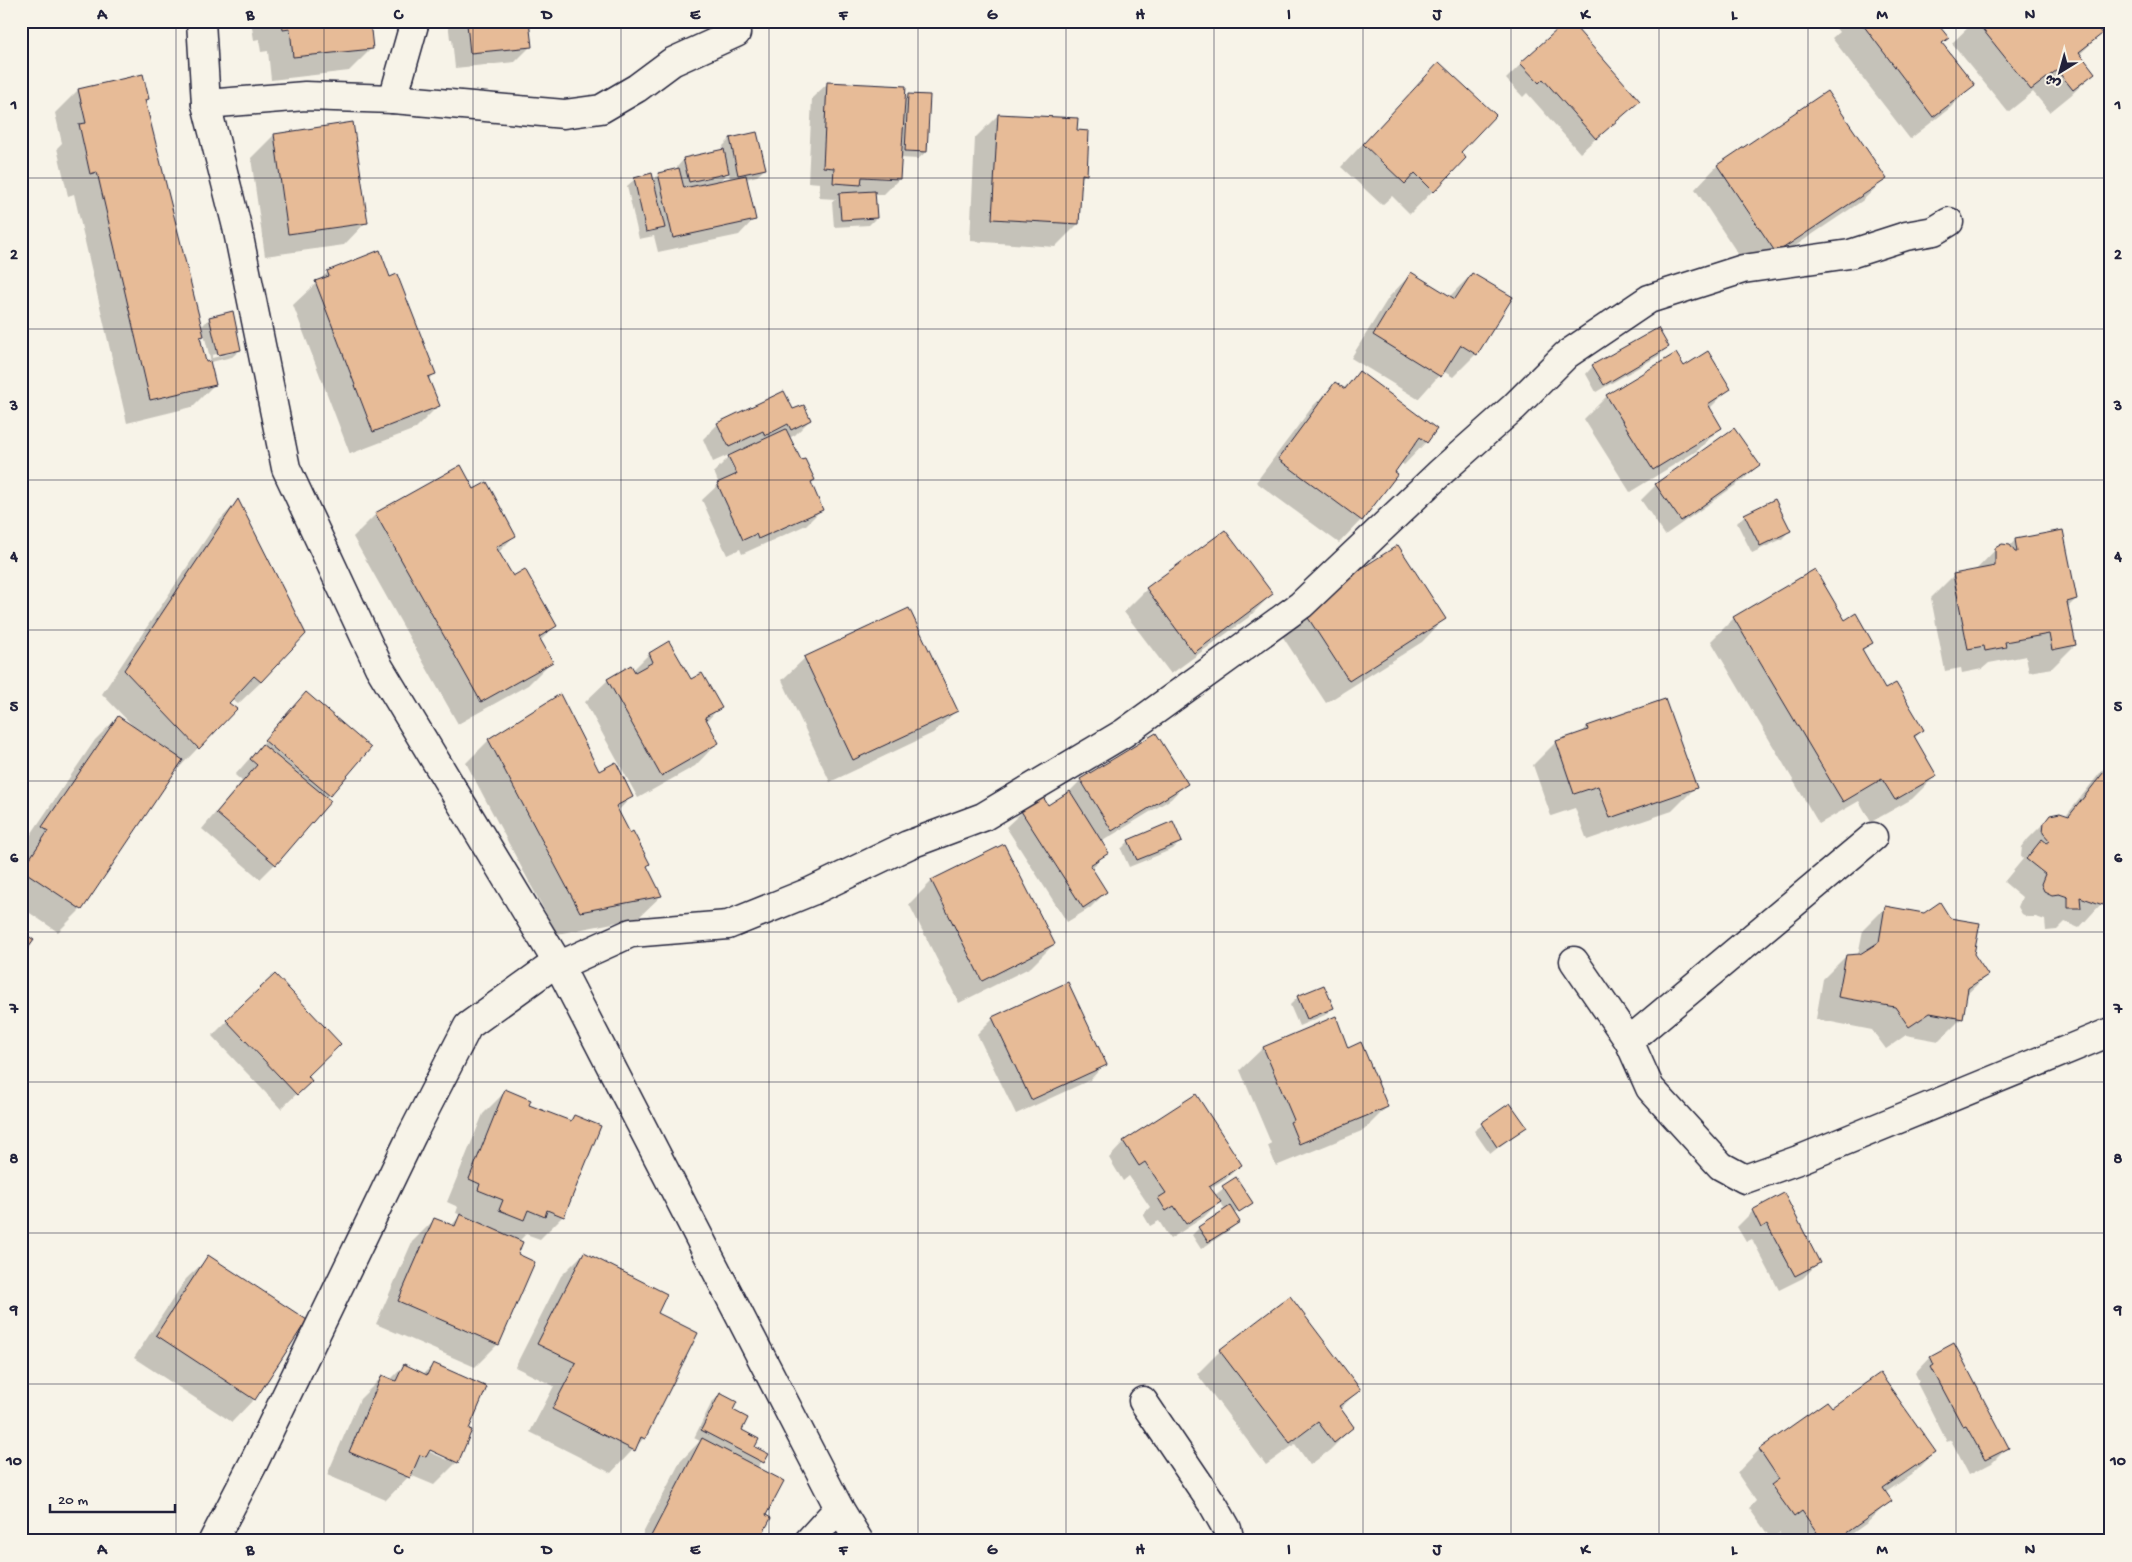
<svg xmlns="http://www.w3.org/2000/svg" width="2132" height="1562" font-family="'Gochi Hand','Playpen Sans Arabic',sans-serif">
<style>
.shadow{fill:#0003;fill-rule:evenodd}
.building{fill:#e7bb97;stroke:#22223b}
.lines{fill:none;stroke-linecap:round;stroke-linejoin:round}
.street-casing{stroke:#22223b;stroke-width:31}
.secondary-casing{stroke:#22223b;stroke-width:31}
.street{stroke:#f7f3e8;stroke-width:28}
.secondary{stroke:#f7f3e8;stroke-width:28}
.grid{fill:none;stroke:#22223b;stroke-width:1;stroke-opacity:0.55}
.neatline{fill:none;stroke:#22223b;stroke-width:2}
.grid-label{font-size:16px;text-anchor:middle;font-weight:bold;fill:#22223b}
</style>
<rect width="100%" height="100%" fill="#f7f3e8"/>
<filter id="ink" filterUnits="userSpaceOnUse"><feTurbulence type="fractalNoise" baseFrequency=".02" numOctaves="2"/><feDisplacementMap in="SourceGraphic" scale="10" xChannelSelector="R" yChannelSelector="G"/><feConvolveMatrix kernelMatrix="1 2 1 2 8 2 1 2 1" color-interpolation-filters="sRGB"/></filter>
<g filter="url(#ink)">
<g class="shadow">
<path d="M251,21H369L372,48L349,71L271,80L268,51L261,52L259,39L254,40Z"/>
<path d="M448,21H528L531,46L515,62L455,68L452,39H450Z"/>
<path d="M1830,21H1934L1947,38L1942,44L1973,85L1950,108L1910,139L1832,38L1839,32Z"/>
<path d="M1975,21H2091L2101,34L2079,55L2094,73L2071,95L2050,112L2033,92L2008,112L1952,43Z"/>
<path d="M1521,64L1638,100L1580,153L1527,93L1523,97L1506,79Z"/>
<path d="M142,76L147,99L144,102L202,336L199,339L205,363L215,384L192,407L127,423L74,194L68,196L57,148L62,143L55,113L78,90Z"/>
<path d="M828,83L904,100L908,95L926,152L918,159L900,158L899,179L884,194H874L876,218L869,225L834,227L832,202L836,199L819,198L820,183L808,182L812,98Z"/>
<path d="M1416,87L1465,158L1410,214L1392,196L1382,205L1341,167Z"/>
<path d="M1827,92L1885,179L1862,201L1752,275L1695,189L1717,166Z"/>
<path d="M998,115L1075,131L1086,174L1080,179L1078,224L1055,247L970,241L975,138Z"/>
<path d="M274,135L366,222L344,245L265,256L251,158Z"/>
<path d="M730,139L765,169L757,176L746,179L754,219L739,235L658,252L654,236L639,239L627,186L635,179L653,180L659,174L677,170V167L684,159L724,151L723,146ZM729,172L730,180L718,182Z"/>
<path d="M328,272L389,279L434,374L428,380L438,406L415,429L350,454L293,305Z"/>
<path d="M1411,274L1449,297L1472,274L1476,354L1453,377L1443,371L1418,399L1351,358L1389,297Z"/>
<path d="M210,318L240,350L232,357L211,362L202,326ZM233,351V353L212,358V355Z"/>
<path d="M1667,347L1660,355L1596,392L1586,374L1593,366Z"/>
<path d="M1359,373L1426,442L1404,465L1400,462L1361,520L1339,543L1256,482L1313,406L1335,384L1343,389Z"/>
<path d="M1729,389L1709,409L1721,427L1698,450L1630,492L1584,419L1607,396Z"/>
<path d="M793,411L810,420L795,435L789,438L800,462L814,480L810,483L822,509L806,525L742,554L740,549L727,555L702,500L719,484L714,472L733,453L713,462L703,439L718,424Z"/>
<path d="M1758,465L1743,480L1665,535L1641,500L1656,485Z"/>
<path d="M474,491L515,535L498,553L512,578L555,626L540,641L551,662L528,685L458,724L353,537L376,514Z"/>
<path d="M238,501L261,682L238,704L231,699L228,703L235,709L176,771L174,770L81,909L58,932L21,907V862L26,854L21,849L95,740L118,717L133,726L102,694L216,524Z"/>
<path d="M1774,501L1789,531L1782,539L1752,553L1737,523L1745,515Z"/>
<path d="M2062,531L2076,599L2067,608L2075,645L2052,668L2029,672L2026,656L1989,663L1982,669L1962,673L1961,668L1945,671L1931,598L1954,575L1975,571L1996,549L2010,546L2015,540Z"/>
<path d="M1814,571L1844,621L1871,642L1862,651L1885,690L1922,730L1914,739L1935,776L1912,799L1871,822L1859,801L1819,824L1711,641L1734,618Z"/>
<path d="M1147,589L1272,594L1249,617L1171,674L1124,612Z"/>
<path d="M1301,608L1444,619L1422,642L1326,703L1279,631Z"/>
<path d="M649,654L690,681L720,707L706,722L717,743L695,766L638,798L585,702L608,680L633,670Z"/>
<path d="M805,658L956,711L933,733L830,782L782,680Z"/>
<path d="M306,694L369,748L325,799L275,864L260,879L202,829L242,781L235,775Z"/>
<path d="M1664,700L1695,788L1672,811L1587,840L1575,808L1551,816L1533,765L1556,742L1581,734L1587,727Z"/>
<path d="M489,740L598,772L632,796L618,811L661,896L638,918L557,934L466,763Z"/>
<path d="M2111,759V893L2079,928L2065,922L2057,930L2046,931L2045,920L2036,917H2028L2022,914L2018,907L2022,897L2004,882L2023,859L2021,856L2022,847L2028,839L2051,816H2066Z"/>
<path d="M1081,780L1186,783L1171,799L1101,842L1107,852L1091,869L1106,892L1090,908L1067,922L1006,827L1022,812L1048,807L1066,795Z"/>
<path d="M1129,841H1181L1173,849L1129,867L1121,849Z"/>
<path d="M932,881L1054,944L1031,967L959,1003L909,904Z"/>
<path d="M1886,907L1973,954L1987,975L1965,996L1962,1018L1939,1041L1906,1035L1886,1049L1872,1030L1816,1019L1823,979L1846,956L1858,955L1863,930Z"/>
<path d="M1298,997L1333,1007L1325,1015L1299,1026L1290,1005Z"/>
<path d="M993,1018L1105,1064L1090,1080L1016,1114L977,1034Z"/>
<path d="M1335,1018L1348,1050L1387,1107L1364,1130L1276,1166L1268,1146L1271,1143L1240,1070L1263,1048Z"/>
<path d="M227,1021L310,1081L281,1109L212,1036Z"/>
<path d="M506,1091L527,1105L568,1122L574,1116L563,1216L540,1239L526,1234L519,1241L516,1255L534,1262L498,1344L475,1367L376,1324L412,1242L435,1219L451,1226L461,1215L456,1213L458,1207L447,1202L483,1114Z"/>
<path d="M1510,1104L1525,1126L1490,1154L1474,1131Z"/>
<path d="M1124,1142L1240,1165L1225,1180L1210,1189L1215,1195L1236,1179L1251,1202L1245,1209V1207L1233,1214L1239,1222L1231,1229L1201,1249L1192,1235L1199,1228L1226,1211L1220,1201L1204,1217L1170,1239L1159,1221L1150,1226L1143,1214L1150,1207L1129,1176L1123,1181L1109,1158Z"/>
<path d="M1783,1195L1819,1262L1803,1278L1779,1290L1752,1239L1746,1242L1737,1227L1753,1211Z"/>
<path d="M584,1253L657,1314L644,1438L611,1473L530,1432L554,1386L515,1367L561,1276Z"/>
<path d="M209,1257L254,1399L232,1422L134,1358L186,1279Z"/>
<path d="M1953,1345L2008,1447L1992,1463L1969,1475L1951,1440L1947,1442L1917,1383L1919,1381L1915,1373L1930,1357Z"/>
<path d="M1220,1351L1360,1389L1340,1409L1353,1427L1330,1450L1310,1465L1295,1444L1266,1465L1197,1374Z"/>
<path d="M433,1365L467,1429L457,1462L434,1485L410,1475L386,1500L327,1475L360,1399L383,1376L390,1380L404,1366L423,1374ZM424,1447L448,1457V1460L423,1449Z"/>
<path d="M720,1395L731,1411L740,1430L754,1447L767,1454L757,1468L764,1516L758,1541H639L680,1462L700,1441L694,1438L712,1402Z"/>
<path d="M1827,1403L1832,1409L1934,1452L1911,1475L1885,1493L1890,1501L1867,1523L1842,1541H1784L1779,1533L1771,1539L1749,1508L1756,1501L1737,1473L1759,1450Z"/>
</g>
<g class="building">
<path d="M282,21H370L373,49L293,57L290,29L283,30Z"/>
<path d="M464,21H529L532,47L470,53L467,24L465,25Z"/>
<path d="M1567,21H1570L1640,101L1596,139L1543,79L1539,83L1520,63Z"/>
<path d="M1860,21H1935L1949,38L1942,43L1975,85L1933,117Z"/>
<path d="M1976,21H2093L2102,34L2079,52L2095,73L2073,90L2057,70L2031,90Z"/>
<path d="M1439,62L1496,115L1461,152L1466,158L1434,192L1415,173L1405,184L1363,144Z"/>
<path d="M143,74L149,99L145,100L204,336L200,337L206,362L210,361L216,385L150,400L97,172L90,174L79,124L86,123L78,89Z"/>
<path d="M827,82L906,86L900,179L862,177L861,185L833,183L834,168L823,167Z"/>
<path d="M1827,91L1887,179L1776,253L1717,165Z"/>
<path d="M908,94L930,95L927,152L905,151Z"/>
<path d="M998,114L1078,118L1077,130L1089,131L1087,175L1082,174L1079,224L992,219Z"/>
<path d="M353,122L368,223L288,234L274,134Z"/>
<path d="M757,132L766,169L738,175L730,138Z"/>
<path d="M724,149L729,173L689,182L683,158Z"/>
<path d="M679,168L684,188L746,175L756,220L673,238L658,173Z"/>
<path d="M652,173L665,228L646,232L634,178Z"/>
<path d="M875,191L877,218L841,220L839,193Z"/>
<path d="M380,250L390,277L397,274L436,374L428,377L440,406L373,432L315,281L329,276L327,271Z"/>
<path d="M1411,272L1455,299L1472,273L1513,297L1477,355L1461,345L1441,377L1373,335Z"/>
<path d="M233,311L241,350L218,355L209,317Z"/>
<path d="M1658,328L1669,347L1604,385L1592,365Z"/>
<path d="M1708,351L1731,389L1708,404L1722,428L1653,470L1606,395L1676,353L1684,366Z"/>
<path d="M1359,371L1437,429L1427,443L1420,437L1395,472L1398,474L1362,521L1278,459L1335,382L1345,389Z"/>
<path d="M784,391L793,409L804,405L811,420L791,430L788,424L765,436L763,431L729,447L717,423Z"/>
<path d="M1734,428L1760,465L1681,521L1655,484Z"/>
<path d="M786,429L801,460L805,459L815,480L811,482L823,510L758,539L756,534L743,540L717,483L737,474L728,456Z"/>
<path d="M461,465L474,489L487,482L516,536L496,547L513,576L525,569L557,626L539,637L553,662L481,702L375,513Z"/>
<path d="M238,499L306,634L261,682L254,676L229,703L237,709L199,749L124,670Z"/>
<path d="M1775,499L1791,531L1760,546L1744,514Z"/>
<path d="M1225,530L1273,594L1194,653L1146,588Z"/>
<path d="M2063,530L2077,599L2067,602L2076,645L2052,650L2049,634L2005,642L2006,647L1985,651L1984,646L1968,649L1953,574L1995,566V548L2002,544L2010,545L2015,552H2017L2015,539Z"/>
<path d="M1398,545L1446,619L1349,681L1301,607Z"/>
<path d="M1815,569L1845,620L1856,613L1873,643L1862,649L1885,689L1896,683L1924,730L1914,736L1937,776L1895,800L1882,779L1843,802L1733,617Z"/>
<path d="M909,608L958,711L853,760L804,657Z"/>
<path d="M669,641L691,679L702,673L722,708L705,717L719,743L661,776L607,679L631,665L635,672L653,662L649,653Z"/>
<path d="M306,692L371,748L330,796L264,740Z"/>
<path d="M560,694L599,771L616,762L633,797L616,806L630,833L633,831L650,864L647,866L662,896L580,912L488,739Z"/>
<path d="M1665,699L1697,788L1610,818L1598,786L1574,794L1556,741L1588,730L1587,726Z"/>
<path d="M118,716L183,760L82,910L22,870L48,831L42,827Z"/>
<path d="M1156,733L1188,784L1112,831L1080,779Z"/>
<path d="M262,744L331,801L276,865L216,813L257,765L250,759Z"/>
<path d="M2111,763V895L2103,905L2080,897L2081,908H2068V897L2059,894L2052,895L2044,891L2041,884L2045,874L2026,859L2042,839L2047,843L2050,841L2043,833L2044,823L2050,815L2060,813L2069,816Z"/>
<path d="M1070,791L1109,853L1090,865L1107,892L1083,908L1021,811L1043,797L1048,805Z"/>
<path d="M1173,821L1182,842L1137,860L1128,840Z"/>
<path d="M1004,844L1055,944L982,981L931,880Z"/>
<path d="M1940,902L1950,918L1980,923L1974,954L1988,975L1968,988L1963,1019L1930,1013L1909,1027L1895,1007L1838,997L1846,955L1860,954L1879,942L1885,906L1924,913Z"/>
<path d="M21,931L34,940L21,958Z"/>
<path d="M275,974L341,1044L308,1076L312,1081L297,1095L226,1020Z"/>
<path d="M1068,982L1107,1065L1031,1100L992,1017Z"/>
<path d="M1324,985L1334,1008L1307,1019L1297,996Z"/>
<path d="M1336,1016L1348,1048L1361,1042L1388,1107L1299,1144L1290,1122L1294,1120L1263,1047Z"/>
<path d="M505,1089L531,1100L529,1105L571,1121L574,1115L601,1126L564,1217L547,1210L545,1217L528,1210L524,1220L499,1210L503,1200L478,1190L480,1184L469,1179Z"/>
<path d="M1196,1094L1242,1165L1209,1186L1221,1202L1186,1224L1174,1206L1166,1211L1158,1198L1166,1193L1145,1162L1139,1166L1123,1141Z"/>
<path d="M1510,1103L1527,1127L1497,1147L1481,1123Z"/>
<path d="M1236,1177L1253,1203L1239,1212L1222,1186Z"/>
<path d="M1784,1193L1820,1263L1795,1276L1767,1224L1761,1228L1752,1210Z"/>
<path d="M1230,1206L1240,1222L1208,1242L1198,1227Z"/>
<path d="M460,1214L523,1242L518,1254L535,1262L499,1345L398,1301L434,1218L455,1226Z"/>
<path d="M584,1252L667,1294L658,1313L698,1333L645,1439L641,1437L635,1451L552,1409L576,1363L537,1344Z"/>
<path d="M208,1255L307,1320L255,1400L156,1335Z"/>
<path d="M1290,1296L1361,1390L1339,1406L1354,1427L1334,1443L1318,1422L1290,1443L1219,1350Z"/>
<path d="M1954,1343L2009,1448L1985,1460L1966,1426L1963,1427L1931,1367L1934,1365L1930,1356Z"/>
<path d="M433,1363L487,1387L469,1429L472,1430L458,1463L430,1450L426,1457L420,1455L410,1478L349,1452L382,1375L396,1381L404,1364L427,1375Z"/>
<path d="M1880,1373L1936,1452L1883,1488L1892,1501L1835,1541H1823L1802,1511L1794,1517L1771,1485L1779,1479L1759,1449L1827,1401L1832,1407Z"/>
<path d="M720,1393L737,1402L733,1410L748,1418L742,1430L759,1439L755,1447L769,1454L764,1463L701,1430Z"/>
<path d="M702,1438L784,1481L766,1515L771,1518L759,1541H655L650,1538Z"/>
</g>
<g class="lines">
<defs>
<g id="street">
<path d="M393,99L415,21"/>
<path d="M206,104L305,96L393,99L564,114L601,109L637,88L672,62L736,33"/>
<path d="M1574,961L1629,1041L1650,1088L1721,1166L1745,1179L1801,1159L2108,1033"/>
<path d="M558,966L631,933L728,925L812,891L908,845L983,817L1124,733L1301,605L1442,471L1514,407L1566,355L1649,299L1743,269L1850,254L1906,236L1934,231L1949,222"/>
<path d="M1629,1041L1873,837"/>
<path d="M1143,1401L1214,1506L1227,1529L1230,1541"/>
<path d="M213,1541L254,1462L412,1135L468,1026L557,962"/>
<path d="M809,1541L839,1508"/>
</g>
<path id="secondary" d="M201,21L206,104L237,227L286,468L379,667L557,962L839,1508L859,1541"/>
</defs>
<use href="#street" class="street-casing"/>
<use href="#secondary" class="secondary-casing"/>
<use href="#street" class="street"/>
<use href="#secondary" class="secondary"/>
</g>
</g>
<path class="grid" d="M176,21V1541M324,21V1541M473,21V1541M621,21V1541M769,21V1541M918,21V1541M1066,21V1541M1214,21V1541M1363,21V1541M1511,21V1541M1659,21V1541M1808,21V1541M1956,21V1541M21,178H2111M21,329H2111M21,480H2111M21,630H2111M21,781H2111M21,932H2111M21,1082H2111M21,1233H2111M21,1384H2111"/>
<rect width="2132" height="1562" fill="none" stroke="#f7f3e8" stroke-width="55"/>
<g transform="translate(2060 72) rotate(217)" stroke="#f7f3e8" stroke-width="4" paint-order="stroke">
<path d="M0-4L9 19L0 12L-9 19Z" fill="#22223b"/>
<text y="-8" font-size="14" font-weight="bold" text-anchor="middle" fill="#22223b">ش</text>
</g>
<path d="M50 1504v8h125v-8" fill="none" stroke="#22223b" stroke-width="2.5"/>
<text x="58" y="1504" font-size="15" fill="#22223b" stroke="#f7f3e8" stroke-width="4" paint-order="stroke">20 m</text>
<rect x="28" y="28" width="2076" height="1506" class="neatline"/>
<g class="grid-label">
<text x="102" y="19">A</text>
<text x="250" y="19">B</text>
<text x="398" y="19">C</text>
<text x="547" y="19">D</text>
<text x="695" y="19">E</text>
<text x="843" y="19">F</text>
<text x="992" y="19">G</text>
<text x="1140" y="19">H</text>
<text x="1289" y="19">I</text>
<text x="1437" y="19">J</text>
<text x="1585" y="19">K</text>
<text x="1734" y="19">L</text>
<text x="1882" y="19">M</text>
<text x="2030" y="19">N</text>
<text x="14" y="109">1</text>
<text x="2118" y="109">1</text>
<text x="14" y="259">2</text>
<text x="2118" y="259">2</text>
<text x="14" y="410">3</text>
<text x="2118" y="410">3</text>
<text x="14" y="561">4</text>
<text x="2118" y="561">4</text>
<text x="14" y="711">5</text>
<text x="2118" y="711">5</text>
<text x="14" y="862">6</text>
<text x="2118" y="862">6</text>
<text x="14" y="1013">7</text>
<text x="2118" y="1013">7</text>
<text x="14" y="1163">8</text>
<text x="2118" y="1163">8</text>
<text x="14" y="1314">9</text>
<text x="2118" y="1314">9</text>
<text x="14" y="1465">10</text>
<text x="2118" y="1465">10</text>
<text x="102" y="1554">A</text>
<text x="250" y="1554">B</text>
<text x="398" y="1554">C</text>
<text x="547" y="1554">D</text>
<text x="695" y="1554">E</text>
<text x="843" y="1554">F</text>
<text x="992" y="1554">G</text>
<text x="1140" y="1554">H</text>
<text x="1289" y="1554">I</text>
<text x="1437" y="1554">J</text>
<text x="1585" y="1554">K</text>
<text x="1734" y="1554">L</text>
<text x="1882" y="1554">M</text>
<text x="2030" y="1554">N</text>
</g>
</svg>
